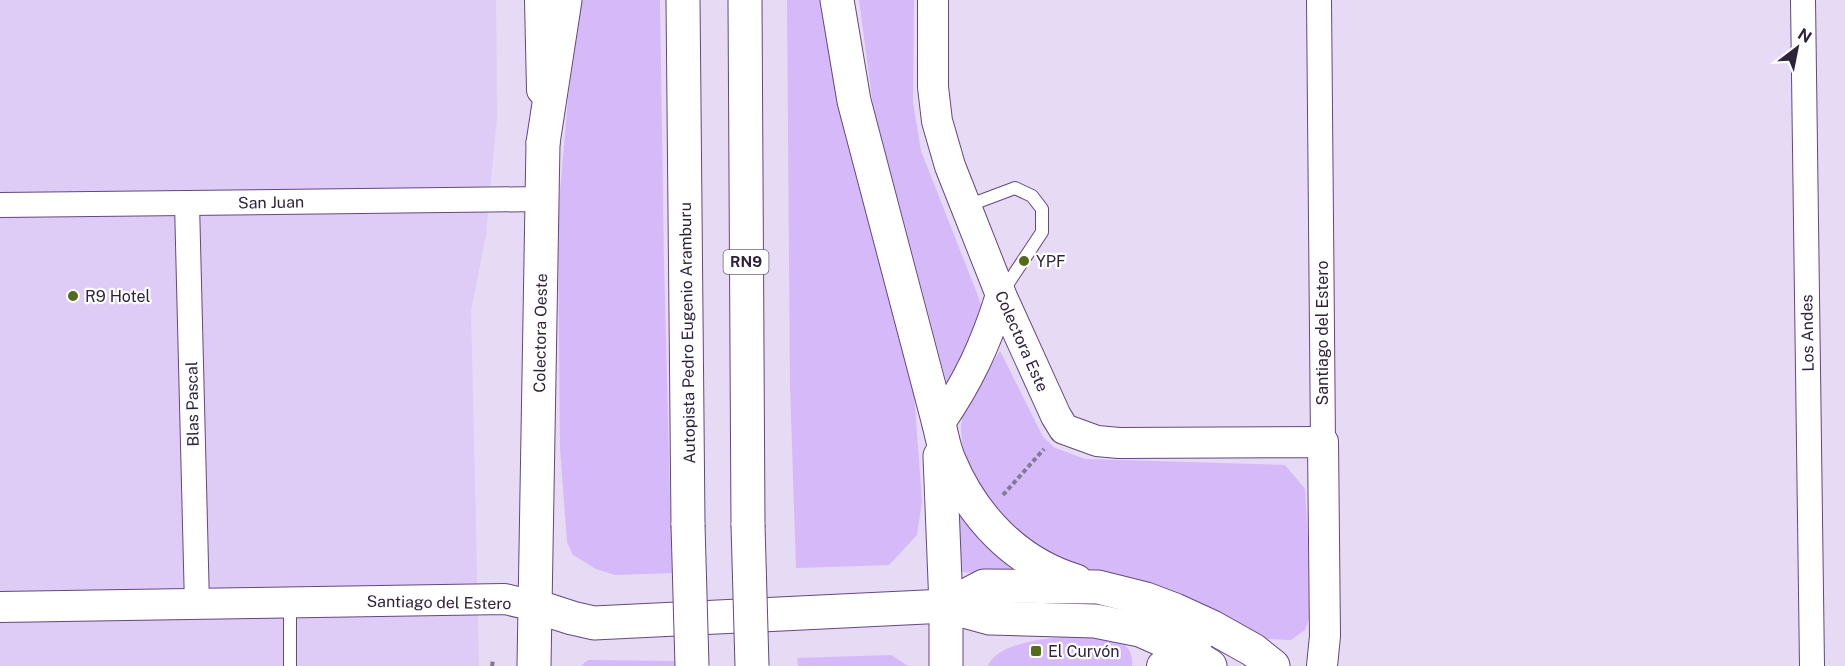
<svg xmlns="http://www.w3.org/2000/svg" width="1845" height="666" font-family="'Public Sans',sans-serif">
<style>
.built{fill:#decbf6}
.green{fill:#d5b9f8}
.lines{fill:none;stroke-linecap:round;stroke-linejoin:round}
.service-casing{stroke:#634881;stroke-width:14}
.minor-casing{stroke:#634881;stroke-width:26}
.tertiary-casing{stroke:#634881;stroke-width:32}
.secondary-casing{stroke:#634881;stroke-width:35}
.motorway-casing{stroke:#634881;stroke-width:35}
.path{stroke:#857993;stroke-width:4;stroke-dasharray:4.5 3;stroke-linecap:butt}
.service{stroke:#fff;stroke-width:12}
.minor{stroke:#fff;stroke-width:24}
.tertiary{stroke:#fff;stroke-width:30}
.secondary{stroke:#fff;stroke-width:33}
.motorway{stroke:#fff;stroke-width:33}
.motorway-bridge-casing{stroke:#634881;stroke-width:35;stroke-linecap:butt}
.motorway-bridge{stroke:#fff;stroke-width:33}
.poi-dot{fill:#536b1b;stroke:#fff;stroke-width:2}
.labels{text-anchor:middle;stroke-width:4.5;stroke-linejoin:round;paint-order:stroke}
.shield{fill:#fff;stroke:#6d6576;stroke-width:1.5}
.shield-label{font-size:15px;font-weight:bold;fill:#2f233c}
.street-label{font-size:16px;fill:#2f233c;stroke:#fff}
.poi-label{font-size:16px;fill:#2f233c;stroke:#fff;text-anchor:start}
</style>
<rect width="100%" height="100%" fill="#e6daf5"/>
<path class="built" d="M0,0H496L497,116L486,234L471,311L479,666H0Z"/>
<g class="green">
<path d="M582,0H660L664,263L672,573L615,575L596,569L573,555L567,542L560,448L558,216L568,99Z"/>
<path d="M787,0H824L913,380L922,501L917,535L889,565L796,568L790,385Z"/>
<path d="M859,0H914L913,102L921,151L978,296L985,317L947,384L873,105Z"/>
<path d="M1000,351L1043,437L1055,448L1085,459L1285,465L1305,489L1312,610L1305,630L1291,640L1269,639L1251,635L1046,558L986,500L963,456L961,427L963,409Z"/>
<path d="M957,512L987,547L1019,576L962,572Z"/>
<path d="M1096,635C1114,638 1135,643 1132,666H988C999,638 1070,636 1096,635Z"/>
<path d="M891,655L908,666H798L797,658Z"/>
<path d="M588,660L676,661V666H581Z"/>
</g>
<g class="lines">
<defs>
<g id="service">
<path d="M967,206L1015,188L1032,196L1042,209V232L1003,291"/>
<path d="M290,603V666"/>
</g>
<g id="minor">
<path d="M1319,0L1323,442"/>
<path d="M1803,0L1812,666"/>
<path d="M187,203L197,605"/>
<path d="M0,205L542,199"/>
</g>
<g id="tertiary">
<path d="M540,0L542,90"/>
<path d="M933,0V87L937,121L950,166L1001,295L1056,416L1064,429L1097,441L1119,443L1323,442L1325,636L1322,666"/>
<path d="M939,424C968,382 986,344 1001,295"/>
<path d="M0,607C168,605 337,601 505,599L535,606"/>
<path d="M1162,666L1200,636"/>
</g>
<g id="secondary">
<path d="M939,424C942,436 944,449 949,460C972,516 1016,563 1076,581"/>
<path d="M940,456L946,606"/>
<path d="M535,606L572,618L594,623L946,606L990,618L1095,621L1140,630L1183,649L1210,666"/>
<path d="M946,606L984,586L1098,587L1146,599L1175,610L1212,627L1253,650L1273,666"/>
<path d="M534,666L543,143"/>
</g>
<g id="motorway">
<path d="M683,0L688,525"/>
<path d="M745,0L748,525"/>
<path d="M837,0L854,101L939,424"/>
<path d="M543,143L565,0"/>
<path d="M946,666V606"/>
</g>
</defs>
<use href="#service" class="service-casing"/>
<use href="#minor" class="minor-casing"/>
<use href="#tertiary" class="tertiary-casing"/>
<use href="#secondary" class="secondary-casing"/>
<use href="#motorway" class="motorway-casing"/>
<g class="path">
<path d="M1003,495L1044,449"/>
<path d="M492,666L493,660"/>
</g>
<use href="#service" class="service"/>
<use href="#minor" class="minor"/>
<use href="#tertiary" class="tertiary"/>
<use href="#secondary" class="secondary"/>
<use href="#motorway" class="motorway"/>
<defs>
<g id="motorway-bridge">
<path d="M688,525L692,666"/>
<path d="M748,525L752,666"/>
</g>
</defs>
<use href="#motorway-bridge" class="motorway-bridge-casing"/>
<use href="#motorway-bridge" class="motorway-bridge"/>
</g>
<g class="poi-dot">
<circle cx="1024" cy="261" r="6"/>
<circle cx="73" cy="296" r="6"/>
<rect x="1030" y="645" width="12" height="12" rx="3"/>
</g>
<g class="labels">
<rect class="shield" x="723.5" y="250" width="45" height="24" rx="4.5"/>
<g class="shield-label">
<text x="746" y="267">RN9</text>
</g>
<g class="street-label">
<text transform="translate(271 202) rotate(-1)" y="6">San Juan</text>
<text transform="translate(540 333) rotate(-89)" y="6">Colectora Oeste</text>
<text transform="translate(687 333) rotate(-91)" y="6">Autopista Pedro Eugenio Aramburu</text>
<text transform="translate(1322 333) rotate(-90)" y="6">Santiago del Estero</text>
<text transform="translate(1807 333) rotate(-91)" y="6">Los Andes</text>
<text transform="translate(1022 341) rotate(66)" y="6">Colectora Este</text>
<text transform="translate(192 404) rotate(-91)" y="6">Blas Pascal</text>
<text transform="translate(439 602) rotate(1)" y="6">Santiago del Estero</text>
</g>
<g class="poi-label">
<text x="1036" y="267">YPF</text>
<text x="85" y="302">R9 Hotel</text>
<text x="1048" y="657">El Curvón</text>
</g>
</g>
<g transform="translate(1797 48) rotate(32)" stroke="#ffffff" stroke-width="4.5" paint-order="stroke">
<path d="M0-4.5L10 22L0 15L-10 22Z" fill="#2f233c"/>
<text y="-9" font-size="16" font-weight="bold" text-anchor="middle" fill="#2f233c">N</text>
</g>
</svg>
